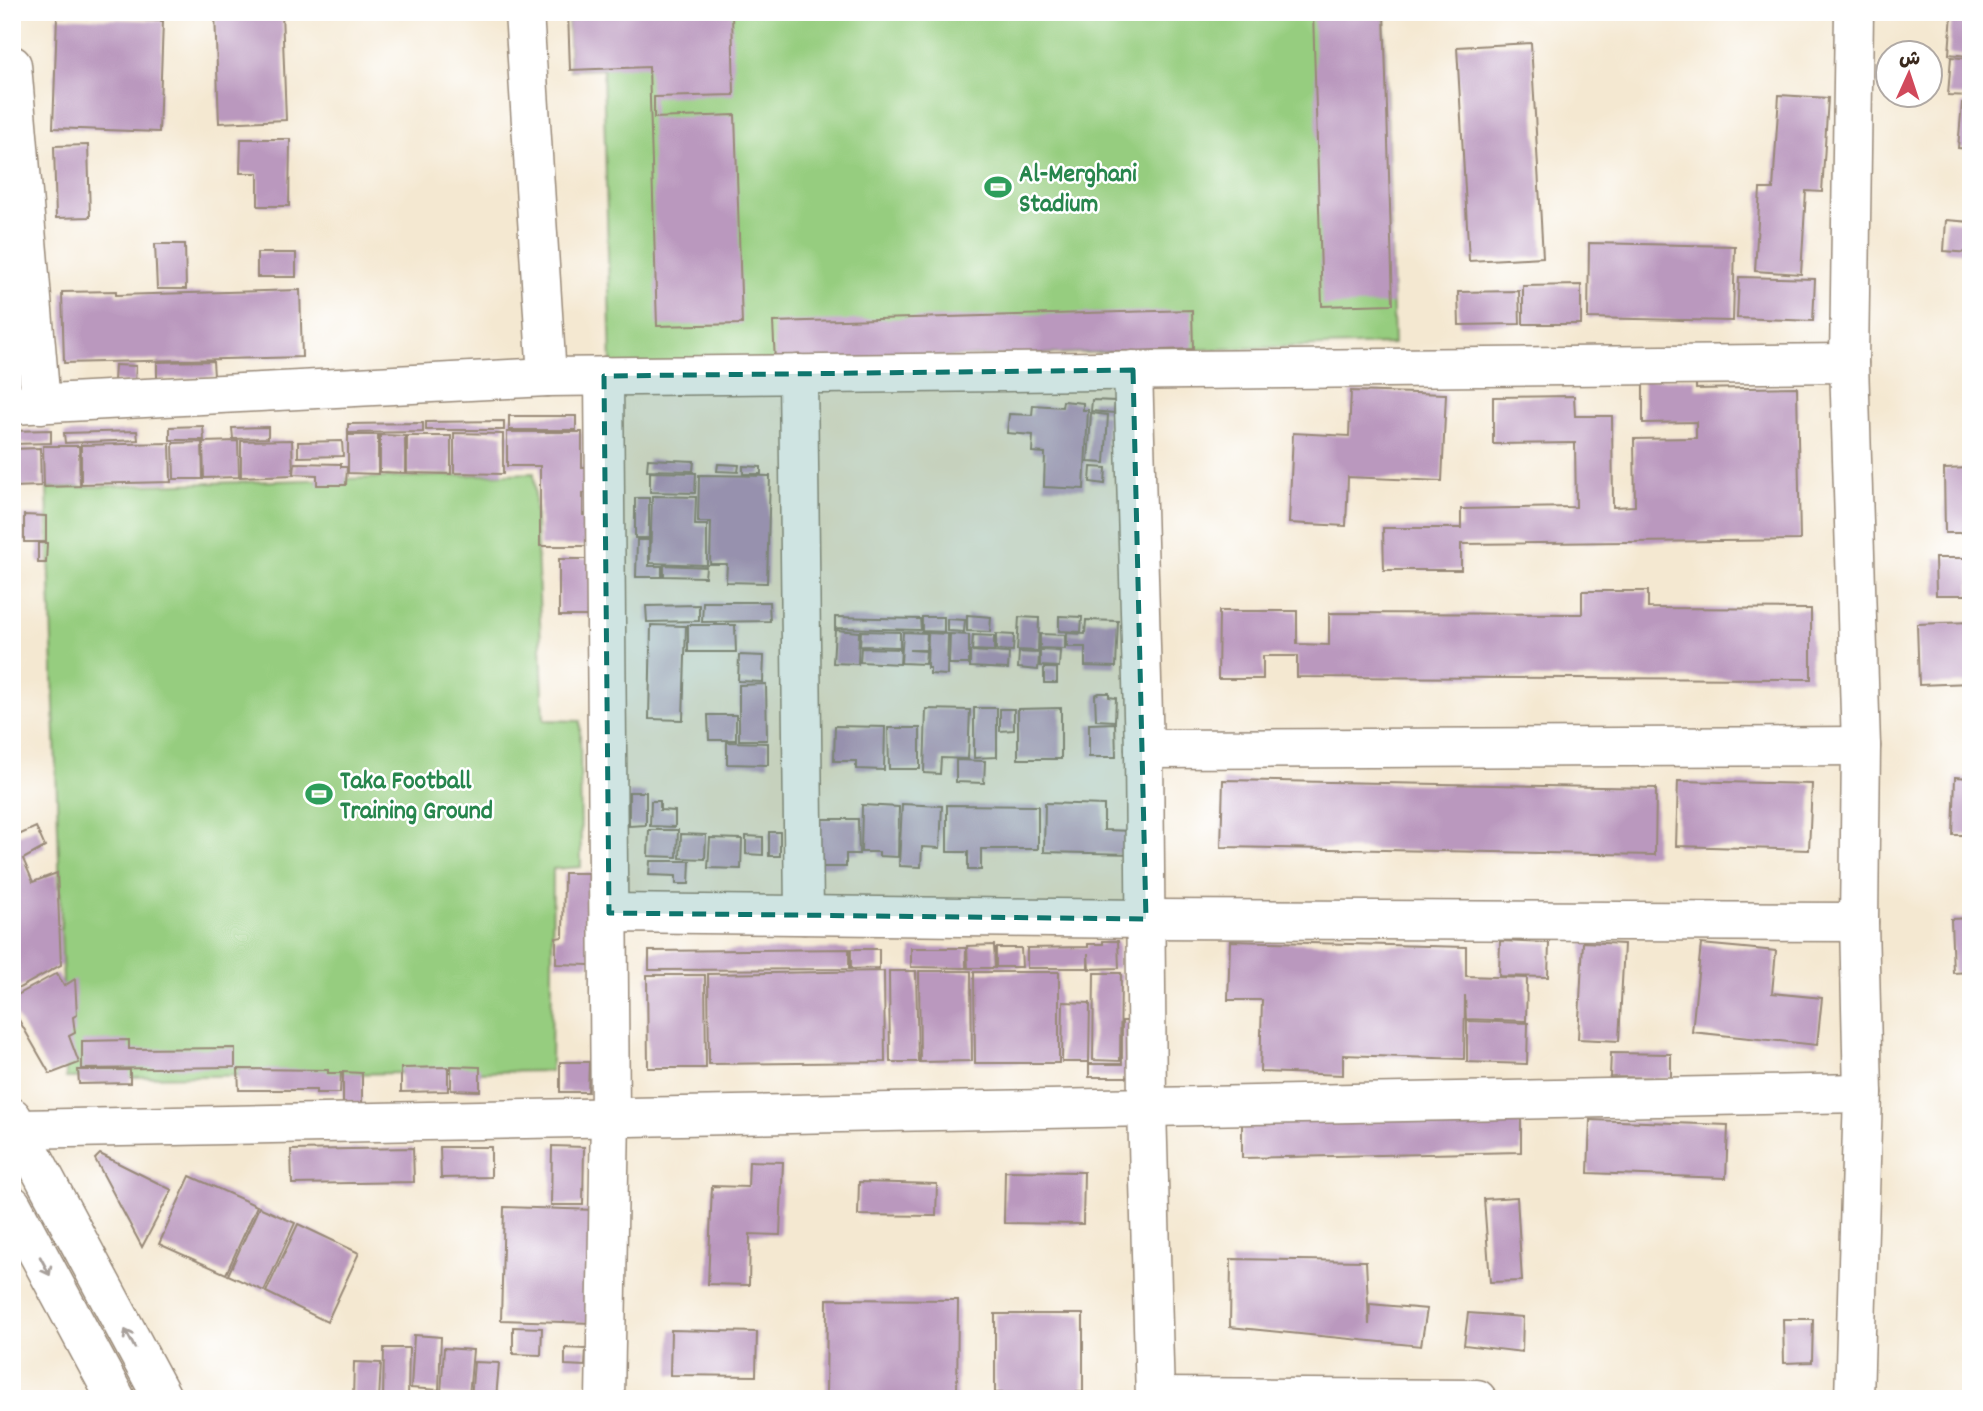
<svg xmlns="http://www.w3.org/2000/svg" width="1983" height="1411" font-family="Dekko,'Playpen Sans Arabic',sans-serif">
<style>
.green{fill:#96cd7f;stroke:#687c4e;stroke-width:2}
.building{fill:#ba98be}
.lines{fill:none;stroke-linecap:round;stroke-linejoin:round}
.minor-casing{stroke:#988978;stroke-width:41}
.tertiary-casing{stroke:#988978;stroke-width:41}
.minor{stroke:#fff;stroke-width:38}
.tertiary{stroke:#fff;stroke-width:38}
.oneway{stroke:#a79f9a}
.marked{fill:#0f766e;fill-opacity:0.2;stroke:#0f766e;stroke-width:5;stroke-dasharray:14 9;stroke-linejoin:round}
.labels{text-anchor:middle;stroke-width:5;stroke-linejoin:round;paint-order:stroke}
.leisure-label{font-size:26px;font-weight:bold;fill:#27864d;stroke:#fff;text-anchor:start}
</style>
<rect width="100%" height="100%" fill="#fff"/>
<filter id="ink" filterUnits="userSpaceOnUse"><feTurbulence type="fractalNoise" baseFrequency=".0143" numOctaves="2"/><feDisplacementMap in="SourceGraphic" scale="14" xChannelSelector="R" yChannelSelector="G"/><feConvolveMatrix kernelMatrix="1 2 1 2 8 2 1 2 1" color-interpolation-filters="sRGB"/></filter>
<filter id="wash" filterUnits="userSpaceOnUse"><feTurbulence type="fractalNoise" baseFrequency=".00686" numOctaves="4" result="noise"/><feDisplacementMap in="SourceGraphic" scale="28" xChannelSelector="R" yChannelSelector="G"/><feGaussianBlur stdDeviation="1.57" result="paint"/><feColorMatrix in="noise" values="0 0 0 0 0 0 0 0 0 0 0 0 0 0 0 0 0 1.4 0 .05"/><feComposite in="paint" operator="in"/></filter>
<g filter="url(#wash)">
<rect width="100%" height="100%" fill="#f4e8d1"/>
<g class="green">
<path d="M568,12H1384L1394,344L611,366L603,69L570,70Z"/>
<path d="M534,473L544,720L580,721L581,867L553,869L551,1071L66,1078L47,488Z"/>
</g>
<g id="blocks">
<g class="building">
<path d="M215,12H282L286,120L219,123Z"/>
<path d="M568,12H732L734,95L654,97V118L735,115L742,324L657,326L649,67L570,70Z"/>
<path d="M1313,12H1384L1393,304L1322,306Z"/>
<path d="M1952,13L1971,14L1967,56L1949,54Z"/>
<path d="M57,17L163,21L159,132L53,128Z"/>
<path d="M1531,43L1543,257L1469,261L1457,47Z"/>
<path d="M1951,57L1971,59V96L1948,95Z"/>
<path d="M1779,95L1828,98L1822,192L1806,191L1801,274L1755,271L1760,189H1773Z"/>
<path d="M1962,103L1971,104V149L1958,148Z"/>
<path d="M241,139H290L289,206H258V173H240Z"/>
<path d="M88,145L90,217L56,218L54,146Z"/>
<path d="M1946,220L1971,222V253L1944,251Z"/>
<path d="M1589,243L1735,246L1733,321L1588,318Z"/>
<path d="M155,244H185L186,289H157Z"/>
<rect x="257" y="253" width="39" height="24"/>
<path d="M1739,277L1815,279L1813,321L1737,318Z"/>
<path d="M1581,285V324H1523V286Z"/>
<path d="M300,290L302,357L64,363L62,292L116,291V295Z"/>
<path d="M1519,291L1520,324L1459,325L1458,292Z"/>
<path d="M1192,310L1193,349L775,362L773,322Z"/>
<path d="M213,361L214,376L157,379V362Z"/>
<path d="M115,365L136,366L135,383L114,381Z"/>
<path d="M1696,379V389L1797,387L1800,540L1461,544V570H1384L1383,528H1461V509L1576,507L1575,443L1493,444V397L1574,396L1575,416H1612L1613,507L1635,506L1634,439L1696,438V422L1643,423V380Z"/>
<path d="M1351,391L1446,394L1442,481L1348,477L1346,526L1289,523L1293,433L1349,436Z"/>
<path d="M1092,400L1115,401L1114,413L1091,411Z"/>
<path d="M1063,401L1083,403V410H1088L1084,489L1044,487L1045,453L1032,452L1033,435L1007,433L1009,414L1032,415L1033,405L1062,407Z"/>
<path d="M1091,413L1108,415L1105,463L1088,462Z"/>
<rect x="509" y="416" width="67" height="14"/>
<path d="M504,421V430H426V422Z"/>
<path d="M423,423V432L348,433V424Z"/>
<path d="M203,426L204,440H170V427Z"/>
<path d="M268,427V438L233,439L232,428Z"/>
<path d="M51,430V443L12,444V431Z"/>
<path d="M137,431L138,440L65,443L64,433Z"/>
<path d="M507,432H582V467H590V493H583V515H586V546H540V466H507Z"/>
<path d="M454,433L503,434V474L454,473Z"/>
<path d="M348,435H378V474L348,473Z"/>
<path d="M380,435L405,436V473L380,472Z"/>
<path d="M407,436H451V474L407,473Z"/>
<path d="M292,440L293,475L241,477V441Z"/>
<path d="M238,441L239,477L204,478L203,442Z"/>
<path d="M342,441L343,456L298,457V442Z"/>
<path d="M202,442L203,479H174L173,443Z"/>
<path d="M170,443L171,482L81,484V445Z"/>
<path d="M43,446H79L80,486L44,487Z"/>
<path d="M40,448L41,486L12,487V449Z"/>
<path d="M648,459L694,461L693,471L647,470Z"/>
<path d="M295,463L341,464V467H347L346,485H317V475L294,474Z"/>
<path d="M718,464L739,465L738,472L717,471Z"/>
<path d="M743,466L761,467V474H743Z"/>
<path d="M1091,467L1106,468L1105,484L1090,482Z"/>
<path d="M1971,468V533H1945L1944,469Z"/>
<path d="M650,472L696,473L695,493L650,492Z"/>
<path d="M699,475L770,476L767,583L726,582L727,564H710L711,522H698Z"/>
<path d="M652,496L696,497L695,525H707V565L650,563Z"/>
<rect x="635" y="498" width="14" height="40"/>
<path d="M24,515L46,516V542H24Z"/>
<path d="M637,540H649V566H662V577H636Z"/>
<path d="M38,543H47L46,563H38Z"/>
<path d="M1935,558H1970V595H1936Z"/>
<rect x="559" y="559" width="43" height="57"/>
<path d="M664,565L706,567L705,577L664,576Z"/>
<path d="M1582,591H1648V608L1811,609V679L1297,677V656H1263V679H1218L1219,611H1297V644L1329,645V613L1582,614Z"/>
<path d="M703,602H769L770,621L702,622Z"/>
<path d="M699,605V621L647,622L646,606Z"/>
<path d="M967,615L991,617L990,632L967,631Z"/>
<path d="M1059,616L1082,617L1081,632L1059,631Z"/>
<path d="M835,617L920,619L921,630L835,628Z"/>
<path d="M922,617H944V632L922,631Z"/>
<path d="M1019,617L1039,618L1038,651L1017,650Z"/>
<path d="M947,619L965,620L964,632L947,631Z"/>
<path d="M1086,620L1118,621L1116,667L1085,666V647H1067V633L1085,634Z"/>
<path d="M1971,622V683L1919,685L1917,624Z"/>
<path d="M651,625L686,626L683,720L649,719Z"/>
<path d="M688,625H735L736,652H688Z"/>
<path d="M835,630L859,632L858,664L833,663Z"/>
<path d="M861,631L900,632V647L860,646Z"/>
<path d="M903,632L927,633L926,650H909L926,651L925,664L901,663Z"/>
<path d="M928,633L948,634L947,675L930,674V668H927Z"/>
<path d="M950,634L969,635V664H949Z"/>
<path d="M996,634L1014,635L1013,651L996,650Z"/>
<path d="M1040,634L1065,635V649L1040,648Z"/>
<path d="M973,635L994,636V651L972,650Z"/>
<path d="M861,648L901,649L900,664L860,662Z"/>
<path d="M1040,650L1060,651L1059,667L1040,666Z"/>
<path d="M970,651L1009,653L1008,669L970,667Z"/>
<path d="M1019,652L1039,653L1038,670L1018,668Z"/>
<path d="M739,655L764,656L763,682L738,681Z"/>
<rect x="1044" y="668" width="13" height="15"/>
<path d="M766,684L767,740H739V685Z"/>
<path d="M1099,693H1109V697L1116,698L1115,721L1096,720L1095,695Z"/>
<path d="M974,708H997V757L974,758Z"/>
<path d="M1061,708V759H1018V709Z"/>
<path d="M926,709L970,710L968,759L941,758L940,774L924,773Z"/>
<path d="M1000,709H1014V730L1000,731Z"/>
<path d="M708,715H736V740H709Z"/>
<path d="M1115,723L1116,757H1089V724Z"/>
<path d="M835,726L885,727L884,770L856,769V761H834Z"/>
<path d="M888,728H920V769H889Z"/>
<path d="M727,742L768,743V765L727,764Z"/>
<path d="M956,760L985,761L984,783L956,782Z"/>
<path d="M1955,777L1971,778V835H1953Z"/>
<path d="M1223,780L1656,788L1655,855L1221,847Z"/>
<path d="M1678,781L1812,784L1809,850L1676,846Z"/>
<path d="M629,792H646V825L629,826Z"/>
<path d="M651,801H660V810L675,811V827L650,826Z"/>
<path d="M1045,803L1104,805V830L1134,831L1133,854L1044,852Z"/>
<path d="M902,804L942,806L940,848L922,847L921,867L899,866Z"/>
<path d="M862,805L899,807L898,857L879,856V852H861Z"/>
<path d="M947,805L1038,806V849H981V870H968V852H947Z"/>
<path d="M814,819H858L859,854H846V867H814Z"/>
<path d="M36,827L45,847L23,859L33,882L57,873L61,965L12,992V838Z"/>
<path d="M649,830H678L677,857L648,856Z"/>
<rect x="769" y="832" width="11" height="24"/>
<path d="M681,834L706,835L705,859L680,858Z"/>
<path d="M746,836L763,837V855L746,854Z"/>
<path d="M710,838L742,839L741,869L708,868Z"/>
<path d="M650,861H690L689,884H676V876L649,875Z"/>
<path d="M564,873H597L590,965L556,964V938L563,937Z"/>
<path d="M1971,918V972L1953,973L1951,919Z"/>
<path d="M1103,941H1118L1119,968L1089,969L1088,953V968H1027V948L1088,947V944H1103Z"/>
<path d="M1230,941L1466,947V976L1527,978L1526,1021L1466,1019L1465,995L1464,1059L1343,1055V1075L1260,1072L1262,1000H1228Z"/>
<path d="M1500,941L1549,943L1548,977L1499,976Z"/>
<path d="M1583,942L1624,944L1619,1041L1578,1039Z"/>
<path d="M1701,944L1776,951L1772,993L1822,998L1817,1045L1692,1032Z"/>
<path d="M994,945L995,968H968L967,946Z"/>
<path d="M911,948H966V968L911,967Z"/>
<path d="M996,948H1021L1022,967H996Z"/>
<path d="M849,949V969L649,970V951Z"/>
<path d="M851,949H879V968L851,969Z"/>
<path d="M884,971L885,1062L709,1064L708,974Z"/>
<path d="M889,971H916L918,1062H890Z"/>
<path d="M919,971H971L972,1061L920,1062Z"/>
<path d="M974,972H1059V1063H975Z"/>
<path d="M57,973L64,986L75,979L77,1015L73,1017L75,1033L69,1036L79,1063L50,1074L12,1008V998Z"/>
<path d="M1094,973H1121L1120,1061L1093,1060Z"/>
<path d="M647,975H705L706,1068H648Z"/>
<path d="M1063,1002L1090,1003L1089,1062H1062Z"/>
<path d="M1122,1021H1134L1133,1077H1089V1064H1122Z"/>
<path d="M1467,1021L1528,1023L1527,1064L1467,1062Z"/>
<path d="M129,1040V1049L235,1048V1067L82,1069V1041Z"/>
<path d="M1611,1053L1671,1054V1078L1610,1077Z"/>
<path d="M560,1062H589L588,1092H560Z"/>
<path d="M451,1066L480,1067V1091L451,1090Z"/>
<path d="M448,1067V1091L401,1092V1068Z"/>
<path d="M238,1069L328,1070V1073H341L340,1093H316V1090H239Z"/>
<path d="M78,1070H130V1083L79,1084Z"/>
<path d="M343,1072L362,1073V1106L343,1105Z"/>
<path d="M1521,1112V1152L1242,1158V1118Z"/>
<path d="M1590,1120L1728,1125L1726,1178L1588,1173Z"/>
<path d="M552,1146L584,1147L583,1205H551Z"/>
<path d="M440,1147H491V1177L441,1178Z"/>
<path d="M413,1148L414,1182L292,1184L291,1150Z"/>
<path d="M100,1154L172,1190L142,1247L95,1159Z"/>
<path d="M749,1161L783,1162L780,1235L750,1234L749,1285L708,1284L712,1186L748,1187Z"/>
<path d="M1005,1171L1084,1172L1083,1224L1004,1223Z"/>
<path d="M190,1176L257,1206L226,1274L159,1244Z"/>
<path d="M859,1182L937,1184L936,1216L858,1215Z"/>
<path d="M1517,1197L1522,1281L1490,1282L1484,1199Z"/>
<path d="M259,1207L295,1223L264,1291L228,1275Z"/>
<path d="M504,1207L596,1210L593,1323L501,1320Z"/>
<path d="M298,1224L359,1253L327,1322L266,1292Z"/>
<path d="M1231,1259L1366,1261L1369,1325L1370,1304L1427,1309L1421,1346L1230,1327Z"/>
<path d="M827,1299L958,1300L957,1399H826Z"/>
<path d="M1468,1313L1523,1317L1522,1352L1464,1345Z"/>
<path d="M995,1314H1083V1392L995,1393Z"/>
<path d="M1783,1319H1813L1812,1362L1784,1363Z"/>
<path d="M513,1327L542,1328L541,1355L513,1354Z"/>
<path d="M671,1330L757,1332L756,1376L670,1375Z"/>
<path d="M414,1335L441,1337L439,1390L411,1388Z"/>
<path d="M384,1348H409L408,1399H383Z"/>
<path d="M444,1348L473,1350L469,1396L441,1394Z"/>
<path d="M565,1348L586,1349L585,1366L565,1365Z"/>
<path d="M354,1362L381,1363L379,1399H353Z"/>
<path d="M474,1362L499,1363L496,1399H471Z"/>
<path d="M510,1394L537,1395V1399H510Z"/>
</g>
</g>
</g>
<g filter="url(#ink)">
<use href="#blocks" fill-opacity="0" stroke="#988978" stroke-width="2"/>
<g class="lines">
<defs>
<g id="minor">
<path d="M524,12L547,377"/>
<path d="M1854,12L1849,363L1861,746L1859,922L1863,1093L1854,1399"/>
<path d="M12,65L41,404"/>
<path d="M1133,370L1144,749L1147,1107L1155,1399"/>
<path d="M798,374L804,915"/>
<path d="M604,376L610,1116L605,1399"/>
<path d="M12,405L547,377L1849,363"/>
<path d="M1144,749L1861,746"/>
<path d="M609,913L1146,919L1859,922"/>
<path d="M19,1129L1863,1093"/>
<path d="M1155,1397L1477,1399"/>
</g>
<g id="tertiary">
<path d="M12,1117L163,1399"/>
<path d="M12,1205L116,1399"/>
</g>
</defs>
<use href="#minor" class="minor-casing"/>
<use href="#tertiary" class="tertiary-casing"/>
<use href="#minor" class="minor"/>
<use href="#tertiary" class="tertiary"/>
</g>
<defs><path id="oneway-shaft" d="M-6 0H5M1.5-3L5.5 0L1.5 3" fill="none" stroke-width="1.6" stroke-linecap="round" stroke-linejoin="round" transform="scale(1.75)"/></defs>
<g class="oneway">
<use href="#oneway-shaft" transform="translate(45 1266) rotate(62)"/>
<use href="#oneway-shaft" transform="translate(130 1339) rotate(-118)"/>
</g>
</g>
<path class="marked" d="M1133,370L1146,919L609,913L604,376Z"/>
<defs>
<symbol id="stadium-bare" viewBox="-9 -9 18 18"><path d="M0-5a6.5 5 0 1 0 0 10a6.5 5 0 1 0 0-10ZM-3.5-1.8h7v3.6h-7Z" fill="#2e9e5b" stroke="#fff" stroke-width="2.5" paint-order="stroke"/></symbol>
</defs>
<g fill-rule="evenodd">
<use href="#stadium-bare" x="979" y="168" width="38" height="38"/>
<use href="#stadium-bare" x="300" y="775" width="38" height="38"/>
</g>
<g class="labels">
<g class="leisure-label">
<text x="1019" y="181">Al-Merghani<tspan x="1019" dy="30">Stadium</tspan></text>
<text x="340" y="788">Taka Football<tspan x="340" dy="30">Training Ground</tspan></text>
</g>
</g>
<rect width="1983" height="1411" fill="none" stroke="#fff" stroke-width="42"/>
<g transform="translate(1909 74) rotate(3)"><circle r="33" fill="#ffffff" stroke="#b1aaa5" stroke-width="2"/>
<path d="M0-5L12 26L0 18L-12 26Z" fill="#d1495b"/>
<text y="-10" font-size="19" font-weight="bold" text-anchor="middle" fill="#3b2a1e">ش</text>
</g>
</svg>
